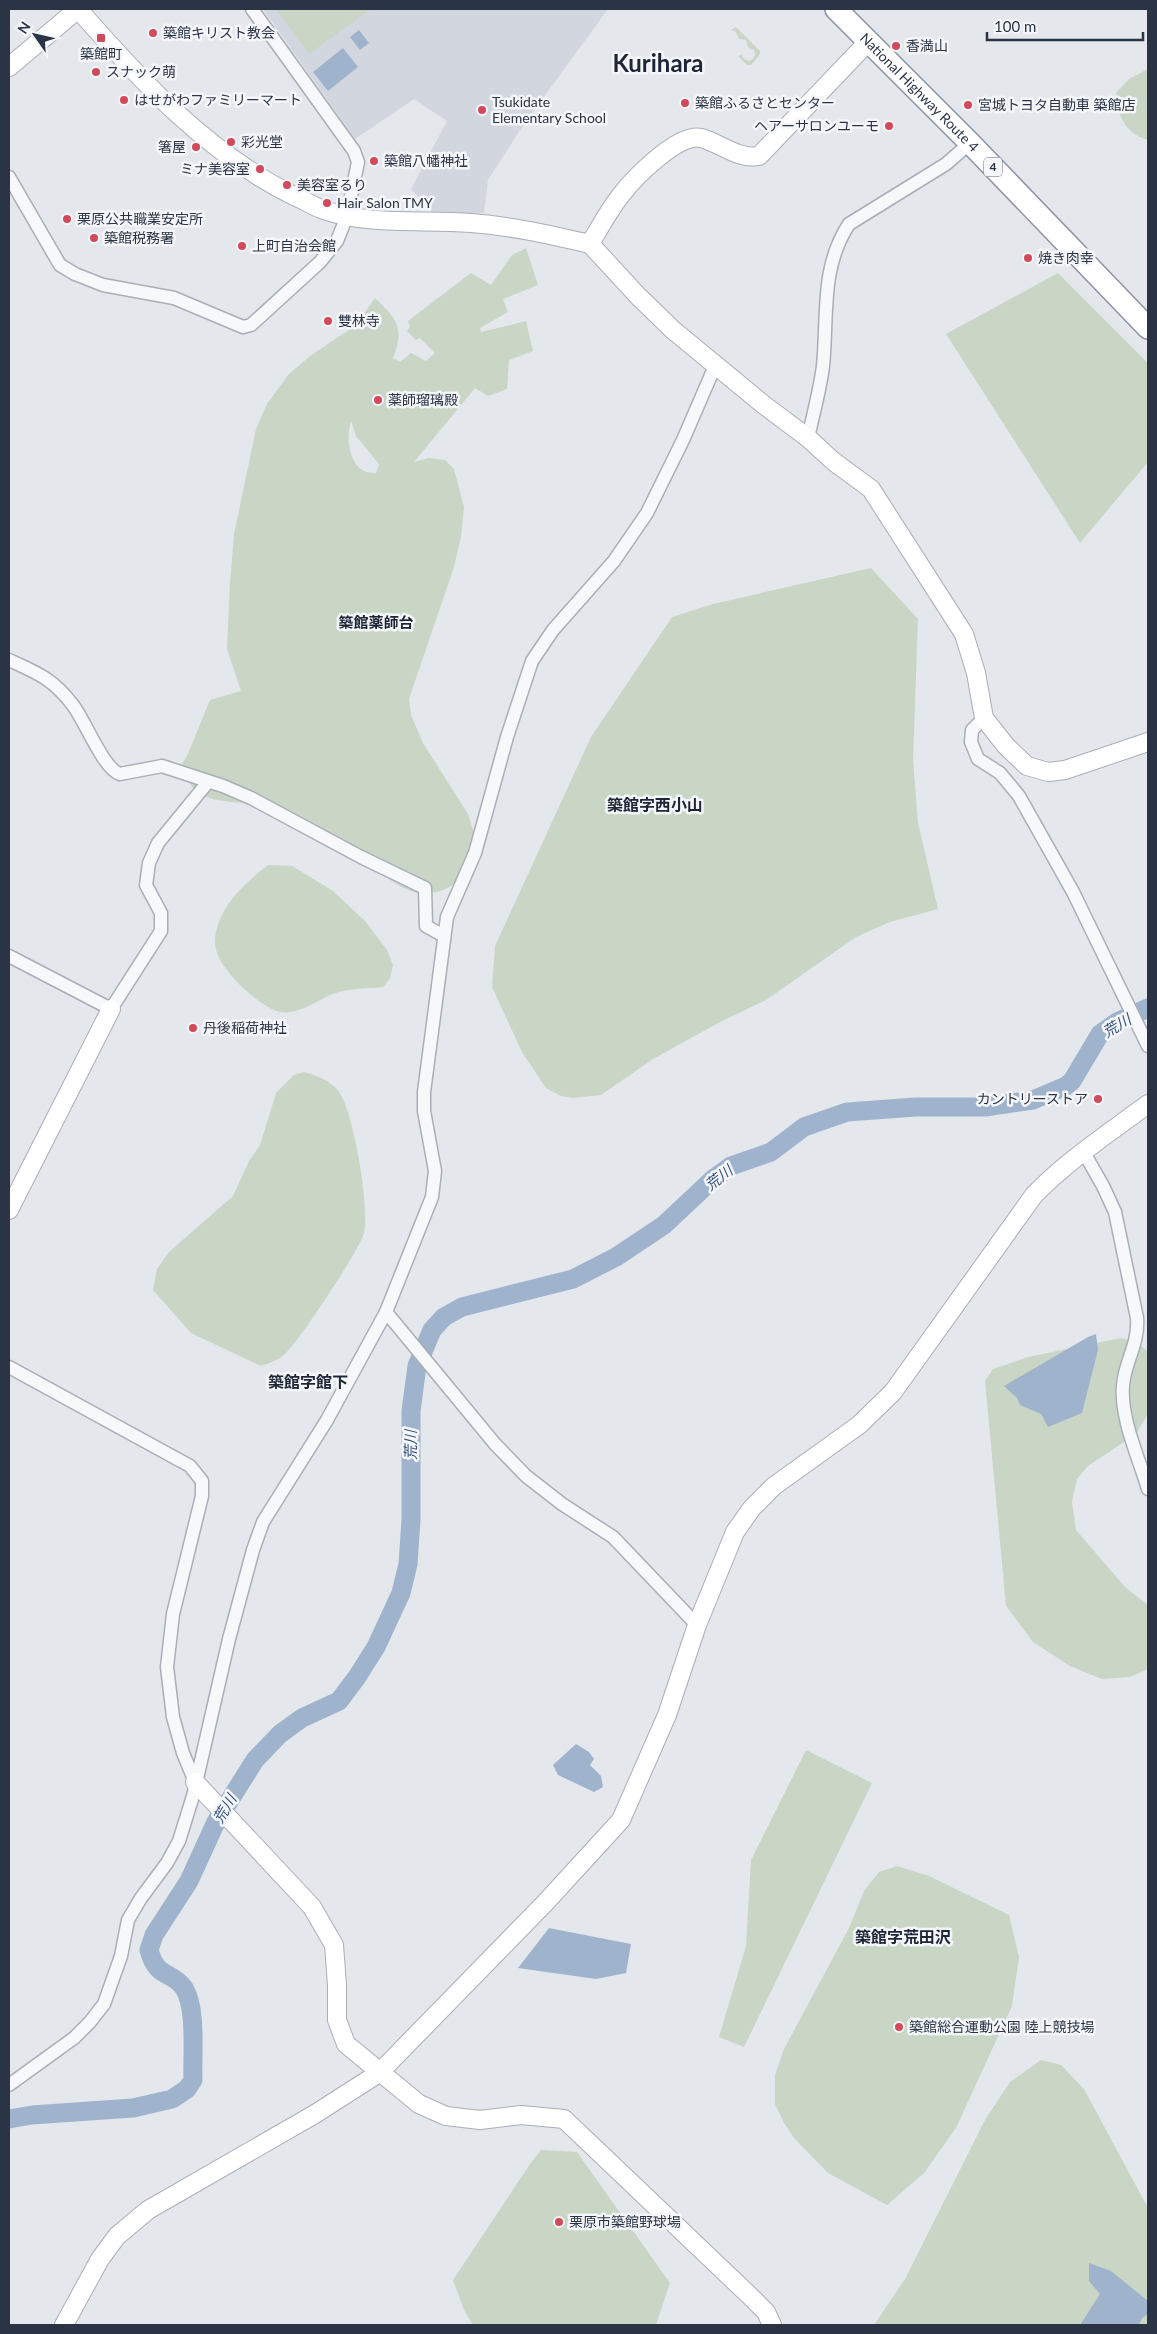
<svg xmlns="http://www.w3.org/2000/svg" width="1157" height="2334" font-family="Lato,'Noto Sans JP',sans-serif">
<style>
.built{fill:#d2d6de}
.green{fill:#c9d6c5;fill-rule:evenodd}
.water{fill:#9fb4cc}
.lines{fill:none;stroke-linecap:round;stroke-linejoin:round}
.river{stroke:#9fb4cc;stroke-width:19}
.street-casing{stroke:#a9aeb7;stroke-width:15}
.secondary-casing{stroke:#a9aeb7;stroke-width:20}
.highway-casing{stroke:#8b94a3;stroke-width:24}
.street{stroke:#f7f8fa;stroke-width:12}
.secondary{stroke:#fff;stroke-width:18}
.highway{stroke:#fff;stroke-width:21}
.poi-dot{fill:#d1495b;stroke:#f4f6f9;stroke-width:2}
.labels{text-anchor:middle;stroke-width:5;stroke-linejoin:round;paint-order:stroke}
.shield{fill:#f4f6f9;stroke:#676e7b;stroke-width:1}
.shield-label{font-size:12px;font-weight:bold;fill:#2b3445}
.poi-label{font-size:14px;fill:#2b3445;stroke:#f4f6f9;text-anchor:start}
.street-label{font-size:14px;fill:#2b3445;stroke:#f4f6f9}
.neighbourhood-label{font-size:15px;font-weight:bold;fill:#1d2536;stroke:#f4f6f9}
.water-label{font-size:15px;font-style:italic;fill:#34527a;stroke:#f4f6f9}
.quarter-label{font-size:16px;font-weight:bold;fill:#1d2536;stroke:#f4f6f9}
.town-label{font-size:24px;font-weight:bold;fill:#1d2536;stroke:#f4f6f9}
</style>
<rect width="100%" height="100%" fill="#e4e7ec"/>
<path class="built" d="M263,9H608L522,127L488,180L484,213H433L411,189L447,121L414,99L355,139Z"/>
<g class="green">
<path d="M276,9H371L309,54Z"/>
<path d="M736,27L760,51V54L751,65H747L738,56L742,55L744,59L749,61L753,59L755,54L754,50L748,47L746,40L739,39L735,31L731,30Z"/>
<path d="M1148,69V140C1124,133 1118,116 1116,93L1129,79Z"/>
<path d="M526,248L538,285L503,299L508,312L480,328L481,332L526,321L533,351L509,360L507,389L488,396L475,388L414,462L429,458L445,460L454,469L464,507L461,537L454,567L409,699L411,715L423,743L468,814L478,847C463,874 457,894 421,893C397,893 359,852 337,838C322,827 304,818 288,810C263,798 206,810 191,785C187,778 185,771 182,764L187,756L210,700L241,691L227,649L230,583L234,534L256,429L267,404L288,375L310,356L356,325L375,298C397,319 405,328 393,358L400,362L411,353L426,361L435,353L420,338L416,340L407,331L410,327L408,321L471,273L491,285L512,255ZM351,421L356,436L379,464L376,473C350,475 345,441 351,421Z"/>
<path d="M1058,273L1148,363V462L1080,543L946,334Z"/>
<path d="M871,568L918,619L913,759L918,823L938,909L890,922L856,937L766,1000L722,1021L653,1059L601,1095L573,1098L561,1096L546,1088L522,1052L492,987L495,946L591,737L672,617L713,604Z"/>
<path d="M268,865L292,866L333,891L366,922L387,950L393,965L390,978L383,987C365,989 346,988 330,995C315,1002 298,1015 280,1012C270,1011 246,992 239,984C229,973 215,958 215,942C216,909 244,884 268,865Z"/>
<path d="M304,1072C318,1076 330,1080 339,1092C354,1113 370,1209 364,1233C359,1251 299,1341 285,1354C279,1360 269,1363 261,1366L191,1333L153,1290L157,1269L169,1252L233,1196L249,1161L260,1145L276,1093L294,1075Z"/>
<path d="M1121,1338L1138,1343L1147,1351L1148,1414L1136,1434L1088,1466L1077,1479L1072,1502L1076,1530L1125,1587L1148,1605V1669L1130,1677L1102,1679L1070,1666L1033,1642L1006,1606L985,1381L993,1369L1028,1357Z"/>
<path d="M806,1750L872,1783L744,2047L719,2037L746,1946L751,1860Z"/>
<path d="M897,1866L929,1876L1009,1915L1019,1957L1012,2006L956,2128L924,2173L887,2205L828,2173L794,2138L784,2123L775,2104V2075L784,2049L849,1928L864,1891L879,1872Z"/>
<path d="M1041,2060L1061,2065L1084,2089L1148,2208V2325H874L905,2279L985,2120L1010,2082Z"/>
<path d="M541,2150L577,2152L670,2283L656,2325H473L464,2310L453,2280L530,2164Z"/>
</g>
<g class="water">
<path d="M359,30L369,43L360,50L350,37Z"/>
<path d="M343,48L358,67L328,91L313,72Z"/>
<path d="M1096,1334L1098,1350L1082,1413L1048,1427L1041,1414L1020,1405L1017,1398L1004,1386L1088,1337Z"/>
<path d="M576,1744L589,1752L594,1759L590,1765L601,1776L603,1787L594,1792L558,1775L553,1765Z"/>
<path d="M549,1928L631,1944L626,1973L596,1979L518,1968Z"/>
<path d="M1089,2263L1111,2271L1148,2301V2314L1142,2318L1139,2325H1080L1100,2294L1089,2281Z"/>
</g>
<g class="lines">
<path class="river" d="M9,2119L32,2115L133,2108L172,2099L187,2089L193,2080C192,2056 197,2008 184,1988C172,1970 157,1980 149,1950L154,1935L189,1881L216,1822L255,1760L280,1734L302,1718L339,1701L357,1677L376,1647L401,1593L408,1564L411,1520V1411L417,1366L432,1330L444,1317L462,1307L573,1279L616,1257L664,1225L713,1179L731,1166L771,1152L804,1127L847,1112L916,1107H985L1033,1100L1066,1086L1072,1081L1100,1034L1117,1022L1148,1008"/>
<defs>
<g id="street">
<path d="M9,177L60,265L75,274L103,285L174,298L243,327L251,325L320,262L337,241L347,216L358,162L354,151L252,9"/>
<path d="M808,438C813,415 820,390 823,366C828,317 820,268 849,224L946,164L970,143"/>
<path d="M9,660C37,673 52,678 72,704C84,718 103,769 120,774L162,766L223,786L251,798L361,857L425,888L426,926L444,936"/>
<path d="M984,718L972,730L971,742L978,759L1000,773L1019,796L1073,892L1148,1046"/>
<path d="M9,956L111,1009L161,931V913L146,885L149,863L158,843L208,782"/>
<path d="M1083,1151L1103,1186L1115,1212L1137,1318C1139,1344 1125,1361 1123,1385C1120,1418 1139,1458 1148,1489"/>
<path d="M386,1312L495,1444L526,1476L562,1504L613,1537L697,1625"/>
<path d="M9,1367L190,1466L202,1481V1496L173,1614L167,1667L173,1717L183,1753L195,1782"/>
<path d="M9,2085L74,2038L90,2022L104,2004L121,1956L128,1920L141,1898L167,1863L179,1841L193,1796L229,1639L253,1550L263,1522L327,1420L386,1312L432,1197L435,1171L424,1111V1092L447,917L475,853L507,737L532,661L553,630L614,561L647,513L683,440L715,366"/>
</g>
<g id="secondary">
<path d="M78,9C141,81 207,153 294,196C304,200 314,207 324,210C370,226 424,219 471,223C512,226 551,235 590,244C600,227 609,210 621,195C634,178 679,132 701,138C720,143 739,160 759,156L868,42"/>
<path d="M9,67L78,9"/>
<path d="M590,244L638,296L673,330L764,405L808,438L833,461L871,489L964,634L976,673L984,718L1006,746L1027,766L1048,772L1065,770L1148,742"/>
<path d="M9,1210L111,1009"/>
<path d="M195,1782L312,1907L334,1945L337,1985V2020L346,2044L419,2104L446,2116L480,2120L521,2115L564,2119L750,2296L766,2312L772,2325"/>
<path d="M64,2325L100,2259L117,2236L148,2210L315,2114L379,2073L546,1902L621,1820L667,1715L697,1625L735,1532L752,1508L774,1486L859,1425L893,1392L1034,1195C1068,1160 1109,1133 1148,1104"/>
</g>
<g id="highway">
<path id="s1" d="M836,9L970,143L1148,328"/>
</g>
</defs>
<use href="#street" class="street-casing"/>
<use href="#secondary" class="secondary-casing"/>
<use href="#highway" class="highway-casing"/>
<use href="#street" class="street"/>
<use href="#secondary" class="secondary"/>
<use href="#highway" class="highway"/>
</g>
<g class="poi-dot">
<circle cx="153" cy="33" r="5"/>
<rect x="96" y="33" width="10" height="10" rx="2.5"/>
<circle cx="896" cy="46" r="5"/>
<circle cx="96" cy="72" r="5"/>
<circle cx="124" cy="100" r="5"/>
<circle cx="685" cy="103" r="5"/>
<circle cx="968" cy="105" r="5"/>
<circle cx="482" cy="110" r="5"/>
<circle cx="889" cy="126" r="5"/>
<circle cx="231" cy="142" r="5"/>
<circle cx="196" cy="147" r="5"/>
<circle cx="374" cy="161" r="5"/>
<circle cx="260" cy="169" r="5"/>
<circle cx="287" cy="185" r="5"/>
<circle cx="327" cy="203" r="5"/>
<circle cx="67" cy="219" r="5"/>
<circle cx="94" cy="238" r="5"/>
<circle cx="242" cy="246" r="5"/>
<circle cx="1028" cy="258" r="5"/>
<circle cx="328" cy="321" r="5"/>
<circle cx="378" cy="400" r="5"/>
<circle cx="193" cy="1028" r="5"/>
<circle cx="1098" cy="1099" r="5"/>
<circle cx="899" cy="2027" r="5"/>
<circle cx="559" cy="2222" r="5"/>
</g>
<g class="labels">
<rect class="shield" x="984" y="157.5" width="18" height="19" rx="4"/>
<g class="shield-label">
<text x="993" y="171">4</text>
</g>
<g class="poi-label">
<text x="163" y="38">築館キリスト教会</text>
<text x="906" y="51">香満山</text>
<text x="101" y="59" text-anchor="middle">築館町</text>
<text x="106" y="77">スナック萌</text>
<text x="134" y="105">はせがわファミリーマート</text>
<text x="492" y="107">Tsukidate<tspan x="492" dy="16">Elementary School</tspan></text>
<text x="695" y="108">築館ふるさとセンター</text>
<text x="978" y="110">宮城トヨタ自動車 築館店</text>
<text x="879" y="131" text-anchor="end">ヘアーサロンユーモ</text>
<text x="241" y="147">彩光堂</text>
<text x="186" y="152" text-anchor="end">箸屋</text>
<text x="384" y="166">築館八幡神社</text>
<text x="250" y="174" text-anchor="end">ミナ美容室</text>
<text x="297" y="190">美容室るり</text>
<text x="337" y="208">Hair Salon TMY</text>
<text x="77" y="224">栗原公共職業安定所</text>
<text x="104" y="243">築館税務署</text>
<text x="252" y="251">上町自治会館</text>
<text x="1038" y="263">焼き肉幸</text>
<text x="338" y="326">雙林寺</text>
<text x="388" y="405">薬師瑠璃殿</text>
<text x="203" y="1033">丹後稲荷神社</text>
<text x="1088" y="1104" text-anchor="end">カントリーストア</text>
<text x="909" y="2032">築館総合運動公園 陸上競技場</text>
<text x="569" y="2227">栗原市築館野球場</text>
</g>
<g class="street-label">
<text dy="5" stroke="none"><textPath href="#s1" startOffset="118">National Highway Route 4</textPath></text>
</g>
<g class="neighbourhood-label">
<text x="376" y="628">築館薬師台</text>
</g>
<g class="water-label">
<text transform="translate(1117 1026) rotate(-31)" y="5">荒川</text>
<text transform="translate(719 1178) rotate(-38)" y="5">荒川</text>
<text transform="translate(411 1445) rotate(-90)" y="5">荒川</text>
<text transform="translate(225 1809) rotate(-59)" y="5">荒川</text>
</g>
<g class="quarter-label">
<text x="655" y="811">築館字西小山</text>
<text x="308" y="1388">築館字館下</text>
<text x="903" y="1943">築館字荒田沢</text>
</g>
<g class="town-label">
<text x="658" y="72">Kurihara</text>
</g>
</g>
<rect width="1157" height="2334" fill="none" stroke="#2b3445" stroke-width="20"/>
<g transform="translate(35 35) rotate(304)" stroke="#f4f6f9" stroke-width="4" paint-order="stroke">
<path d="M0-4L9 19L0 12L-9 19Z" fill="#2b3445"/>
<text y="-8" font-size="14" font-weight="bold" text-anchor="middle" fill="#2b3445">N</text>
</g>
<path d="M987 32v8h156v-8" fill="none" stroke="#2b3445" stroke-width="2.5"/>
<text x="994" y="32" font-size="15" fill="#2b3445" stroke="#f4f6f9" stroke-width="4" paint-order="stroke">100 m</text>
</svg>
